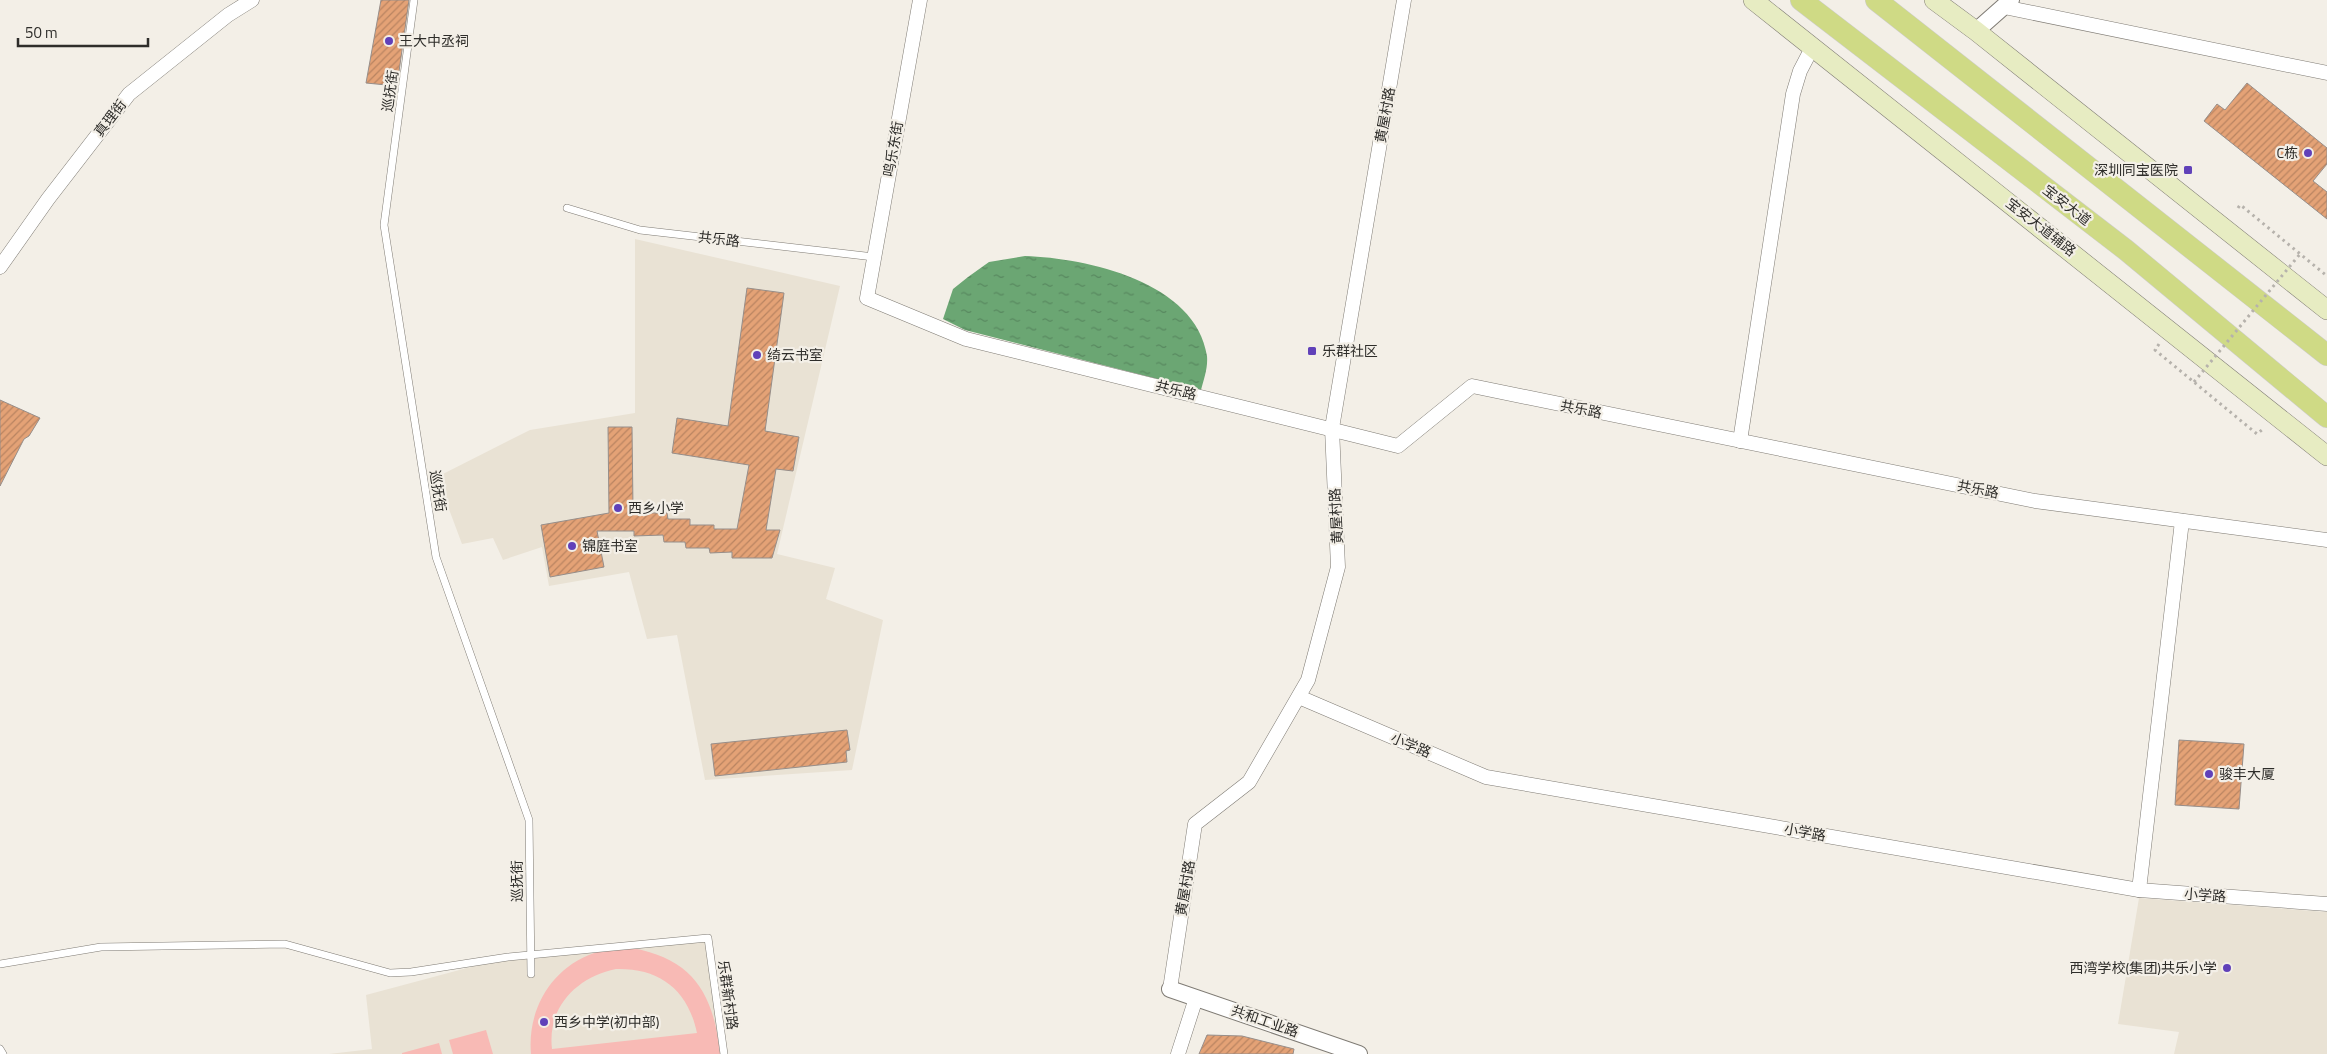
<svg xmlns="http://www.w3.org/2000/svg" width="2327" height="1054" font-family="'Titillium Web','Noto Sans SC',sans-serif">
<style>
.built{fill:#e9e2d4}
.garden{fill:#f8bab5;fill-rule:evenodd}
.water{fill:url(#water-ripples)}
.building{fill:url(#building-hatch);stroke:#968e8a}
.lines{fill:none;stroke-linecap:round;stroke-linejoin:round}
.service-casing{stroke:#7f7b74;stroke-width:8}
.minor-casing{stroke:#7f7b74;stroke-width:15}
.tertiary-casing{stroke:#7f7b74;stroke-width:18}
.secondary-casing{stroke:#7f7b74;stroke-width:20}
.primary-casing{stroke:#cdcdcc;stroke-width:22}
.path{stroke:#b6b2ac;stroke-width:3;stroke-dasharray:2.5 4;stroke-linecap:butt}
.service{stroke:#fff;stroke-width:7}
.minor{stroke:#fff;stroke-width:14}
.tertiary{stroke:#fff;stroke-width:16}
.secondary{stroke:#e7ecc2;stroke-width:19}
.primary{stroke:#cfda85;stroke-width:21}
.path-bridge{stroke:#b6b2ac;stroke-width:3;stroke-dasharray:2.5 4;stroke-linecap:butt}
.poi-dot{fill:#6041b9;stroke:#f3efe7;stroke-width:2}
.labels{text-anchor:middle;stroke-width:4.5;stroke-linejoin:round;paint-order:stroke}
.poi-label{font-size:14px;fill:#2e2d2a;stroke:#f3efe7;text-anchor:start}
.street-label{font-size:14px;fill:#2e2d2a;stroke:#f3efe7}
</style>
<defs>
<pattern id="water-ripples" width="26" height="14" patternUnits="userSpaceOnUse" patternTransform="scale(1.25)"><rect width="26" height="14" fill="#6ba673"/><path d="M2 4q2-2 4 0t4 0M15 11q2-2 4 0t4 0" fill="none" stroke="#58885f"/></pattern>
<pattern id="building-hatch" width="6" height="6" patternUnits="userSpaceOnUse" patternTransform="scale(1.25)"><rect width="6" height="6" fill="#e4a276"/><path d="M-1 1l2-2M0 6l6-6M5 7l2-2" fill="none" stroke="#b98461"/></pattern>
</defs>
<rect width="100%" height="100%" fill="#f3efe7"/>
<g class="built">
<path d="M635,239L840,286L777,554L835,568L826,599L883,620L852,770L705,780L677,635L647,639L629,572L549,586L542,547L503,560L493,538L462,544L437,477L530,430L635,413Z"/>
<path d="M2139,898L2327,912V1054H2174L2179,1032L2118,1024Z"/>
<path d="M708,938L724,1054H329L372,1049L366,995L508,957Z"/>
</g>
<g class="garden">
<path d="M632,948C694,959 714,995 720,1054H531C527,1010 551,968 594,953C605,949 620,949 632,948ZM616,969C660,968 688,990 697,1033L552,1049C547,1007 577,977 616,969Z"/>
<path d="M486,1030L493,1054H453L449,1040Z"/>
<path d="M439,1043L442,1054H402V1053Z"/>
</g>
<path class="water" d="M1025,256C1087,258 1196,282 1207,356C1208,368 1204,379 1201,390L965,330L943,319L953,289L968,277L989,262Z"/>
<g class="building">
<path d="M381,0H409L397,86L366,83Z"/>
<path d="M2247,83L2327,148V164L2313,181L2327,192V219L2204,121L2217,104L2225,110Z"/>
<path d="M747,288L784,293L765,431L799,437L793,471L776,469L766,530H780L772,558H732V552L710,553L709,548H686L685,542H664L663,535L634,536V531H597L604,567L550,577L541,525L609,513L608,427H632L633,509H645V513H667L668,519H690V525H714V529H737L749,465L672,453L677,418L728,426Z"/>
<path d="M0,400L40,418L29,436L24,439L0,486Z"/>
<path d="M847,730L850,750L846,751L847,762L715,776L711,744Z"/>
<path d="M2179,740L2244,744L2239,809L2175,805Z"/>
<path d="M1207,1035L1242,1036L1294,1049L1293,1054H1199Z"/>
</g>
<g class="lines">
<defs>
<g id="service">
<path d="M414,0L384,225L436,557L529,820L531,974"/>
<path d="M567,208L640,230L874,257"/>
<path d="M0,964L101,947L285,944L390,973L411,972L508,957L708,938L724,1054"/>
<path d="M0,1049L3,1054"/>
</g>
<g id="minor">
<path d="M920,0L867,298L966,339L1398,446L1472,386L2035,501L2327,540"/>
<path d="M2004,7L2327,73"/>
<path d="M0,267L48,199L129,94L228,15L252,0"/>
<path d="M1740,441L1793,94L1800,71L1812,48"/>
<path d="M1299,697L1486,777L2139,890L2327,904"/>
<path d="M2139,890L2182,521"/>
<path d="M1170,989L1195,824L1249,782L1308,680L1338,567L1332,428L1404,0"/>
<path d="M1178,1054L1196,998"/>
</g>
<g id="tertiary">
<path d="M1976,31L2011,0"/>
<path d="M1170,989L1359,1054"/>
</g>
<g id="secondary">
<path d="M1753,0L2327,456"/>
<path d="M1934,0L1976,31L2327,310"/>
</g>
<g id="primary">
<path d="M1801,0L2126,250L2327,417"/>
<path d="M1876,0L2327,355"/>
</g>
</defs>
<use href="#service" class="service-casing"/>
<use href="#minor" class="minor-casing"/>
<use href="#tertiary" class="tertiary-casing"/>
<use href="#secondary" class="secondary-casing"/>
<use href="#primary" class="primary-casing"/>
<g class="path">
<path d="M2238,208L2240,205L2243,207L2327,276"/>
<path d="M2159,344L2155,350L2257,434L2263,429"/>
</g>
<use href="#service" class="service"/>
<use href="#minor" class="minor"/>
<use href="#tertiary" class="tertiary"/>
<use href="#secondary" class="secondary"/>
<use href="#primary" class="primary"/>
<path class="path-bridge" d="M2194,382L2300,254"/>
</g>
<g class="poi-dot">
<circle cx="389" cy="41" r="5"/>
<circle cx="2308" cy="153" r="5"/>
<rect x="2183" y="165" width="10" height="10" rx="2.5"/>
<rect x="1307" y="346" width="10" height="10" rx="2.5"/>
<circle cx="757" cy="355" r="5"/>
<circle cx="618" cy="508" r="5"/>
<circle cx="572" cy="546" r="5"/>
<circle cx="2209" cy="774" r="5"/>
<circle cx="2227" cy="968" r="5"/>
<circle cx="544" cy="1022" r="5"/>
</g>
<g class="labels">
<g class="poi-label">
<text x="399" y="46">王大中丞祠</text>
<text x="2298" y="158" text-anchor="end">C栋</text>
<text x="2178" y="175" text-anchor="end">深圳同宝医院</text>
<text x="1322" y="356">乐群社区</text>
<text x="767" y="360">绮云书室</text>
<text x="628" y="513">西乡小学</text>
<text x="582" y="551">锦庭书室</text>
<text x="2219" y="779">骏丰大厦</text>
<text x="2217" y="973" text-anchor="end">西湾学校(集团)共乐小学</text>
<text x="554" y="1027">西乡中学(初中部)</text>
</g>
<g class="street-label">
<text transform="translate(390 91) rotate(-82)" y="5">巡抚街</text>
<text transform="translate(1385 115) rotate(-80)" y="5">黄屋村路</text>
<text transform="translate(110 118) rotate(-52)" y="5">真理街</text>
<text transform="translate(893 149) rotate(-80)" y="5">鸣乐东街</text>
<text transform="translate(2067 205) rotate(38)" y="5">宝安大道</text>
<text transform="translate(2041 227) rotate(38)" y="5">宝安大道辅路</text>
<text transform="translate(719 239) rotate(7)" y="5">共乐路</text>
<text transform="translate(1176 390) rotate(14)" y="5">共乐路</text>
<text transform="translate(1581 409) rotate(11)" y="5">共乐路</text>
<text transform="translate(1978 489) rotate(11)" y="5">共乐路</text>
<text transform="translate(438 491) rotate(81)" y="5">巡抚街</text>
<text transform="translate(1336 516) rotate(-93)" y="5">黄屋村路</text>
<text transform="translate(1411 745) rotate(23)" y="5">小学路</text>
<text transform="translate(1805 832) rotate(10)" y="5">小学路</text>
<text transform="translate(517 881) rotate(-91)" y="5">巡抚街</text>
<text transform="translate(1185 888) rotate(-81)" y="5">黄屋村路</text>
<text transform="translate(2205 895) rotate(4)" y="5">小学路</text>
<text transform="translate(728 995) rotate(82)" y="5">乐群新村路</text>
<text transform="translate(1265 1021) rotate(19)" y="5">共和工业路</text>
</g>
</g>
<path d="M18 38v8h130v-8" fill="none" stroke="#2e2d2a" stroke-width="2.5"/>
<text x="25" y="38" font-size="15" fill="#2e2d2a" stroke="#f3efe7" stroke-width="4" paint-order="stroke">50 m</text>
</svg>
